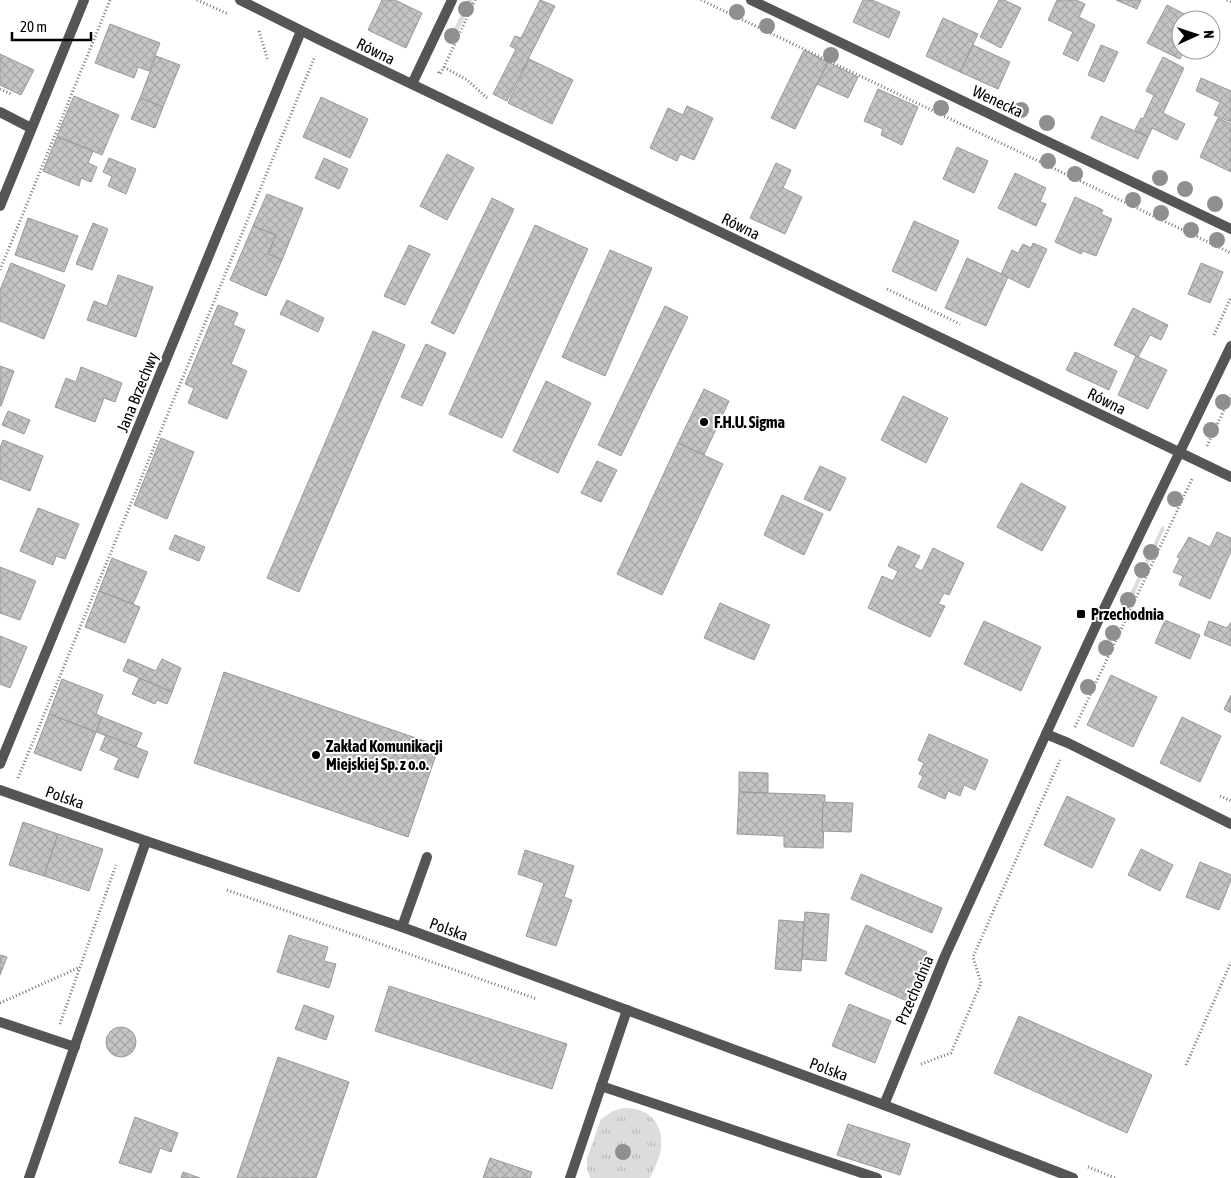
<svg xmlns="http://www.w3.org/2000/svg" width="1231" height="1178" font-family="'Asap Condensed',sans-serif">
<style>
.grass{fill:url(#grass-tufts)}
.building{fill:url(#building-cross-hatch);stroke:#999}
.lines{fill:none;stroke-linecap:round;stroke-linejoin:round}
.path{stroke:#777;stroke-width:3;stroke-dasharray:1 2.5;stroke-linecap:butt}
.service{stroke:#555;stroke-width:10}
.minor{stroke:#555;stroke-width:10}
.tertiary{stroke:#555;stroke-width:10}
.tree{fill:#8f8f8f}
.poi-dot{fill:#000;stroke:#fff;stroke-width:2}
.labels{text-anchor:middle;stroke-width:4;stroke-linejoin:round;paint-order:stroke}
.street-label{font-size:16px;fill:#000;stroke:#fff}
.poi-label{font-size:16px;font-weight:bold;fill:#000;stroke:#fff;text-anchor:start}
</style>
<defs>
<pattern id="grass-tufts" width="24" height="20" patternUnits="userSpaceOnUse" patternTransform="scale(1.25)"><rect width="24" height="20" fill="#dcdcdc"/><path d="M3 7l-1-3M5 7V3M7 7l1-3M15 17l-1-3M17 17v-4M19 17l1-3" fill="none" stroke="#bbb"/></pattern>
<pattern id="building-cross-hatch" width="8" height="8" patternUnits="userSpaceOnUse" patternTransform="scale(1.25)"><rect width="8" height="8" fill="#c4c4c4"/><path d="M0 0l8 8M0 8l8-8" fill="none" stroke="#a7a7a7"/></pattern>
</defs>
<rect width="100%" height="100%" fill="#fff"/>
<g class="grass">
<path d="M468,0H473L453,41L449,39Z"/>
<path d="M1162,526L1165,528L1129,606L1125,604Z"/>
<path d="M623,1108C647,1107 664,1122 661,1148C660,1158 654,1169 650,1178H590L587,1168V1158L601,1119L613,1111Z"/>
</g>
<g class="building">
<path d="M382,0H395L422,13L406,48L368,30Z"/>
<path d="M540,0L555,6L507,101L493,94L516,49L510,46L515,36L521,38Z"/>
<path d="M863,0H872L900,12L889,38L853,22Z"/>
<path d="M999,0H1004L1021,8L1001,48L980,37Z"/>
<path d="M1057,0H1076L1085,4L1079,17L1095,25L1078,61L1063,54L1073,32L1048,20Z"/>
<path d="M1116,0H1141L1137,9Z"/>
<path d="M1167,5L1196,20H1181V50H1184L1180,59L1147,43Z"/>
<path d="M943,18L978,34L960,72L926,56Z"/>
<path d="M110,24L160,43L149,71L138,67L134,78L95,63Z"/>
<path d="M973,45L1010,62L998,89L960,72Z"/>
<path d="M1101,45L1118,52L1104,82L1088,75Z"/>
<path d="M804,50L828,62L795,129L771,118Z"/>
<path d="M0,54L34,70L21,95L0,85Z"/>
<path d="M156,56L180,65L163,107L140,98Z"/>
<path d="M1163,57L1184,68L1163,113L1185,124L1177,140L1152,128L1148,137L1135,130L1141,118L1143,119L1154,95L1146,91Z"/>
<path d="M529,59L573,80L552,124L508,103Z"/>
<path d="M828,62L858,77L848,98L817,84Z"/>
<path d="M1201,78L1231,91V122L1214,115L1220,102L1196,91Z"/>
<path d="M878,89L918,107L902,145L881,135L883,129L864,121Z"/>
<path d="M74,96L119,115L102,155L57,136Z"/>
<path d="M321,97L368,119L350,158L303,137Z"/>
<path d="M140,98L163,107L155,128L131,119Z"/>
<path d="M687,106L713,118L694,160L680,154L677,161L650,148L668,108L683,115Z"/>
<path d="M1101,116L1148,137L1138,159L1091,138Z"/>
<path d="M1218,118L1231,124V172L1200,157Z"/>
<path d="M57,137L93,151L88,163L97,167L91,182L81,178L79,186L43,171Z"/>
<path d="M957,147L988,161L974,193L943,179Z"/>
<path d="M447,154L474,168L447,220L420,206Z"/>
<path d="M109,158L136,169L126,194L108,186L112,176L103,172Z"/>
<path d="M324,158L348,169L339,189L315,178Z"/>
<path d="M776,163L791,170L783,188L802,197L785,234L750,218Z"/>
<path d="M1015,173L1046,188L1040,202L1046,204L1036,226L998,208Z"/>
<path d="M267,194L303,208L282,260L268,254L276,235L253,226Z"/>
<path d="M1075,197L1103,210L1101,214L1112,219L1096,256L1083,251L1081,254L1055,242Z"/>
<path d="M492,198L514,209L454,334L431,323Z"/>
<path d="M28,218L78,236L64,272L15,255Z"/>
<path d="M914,221L959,241L936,291L892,271Z"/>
<path d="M93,223L108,229L92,270L76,264Z"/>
<path d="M535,225L588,249L502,438L449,414Z"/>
<path d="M253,226L276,235L268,254L282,260L266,296L230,280Z"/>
<path d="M1033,243L1047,249L1029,288L1001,274L1012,250L1018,253L1023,244L1031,248Z"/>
<path d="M409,245L430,254L405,305L384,296Z"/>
<path d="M610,250L652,268L605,376L562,357Z"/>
<path d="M967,258L1008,277L986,326L945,308Z"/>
<path d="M11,263L65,285L44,339L0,321V290Z"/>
<path d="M1201,263L1223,272L1210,303L1188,294Z"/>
<path d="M118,275L153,287L136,337L87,320L94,301L107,306Z"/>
<path d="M287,300L324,318L318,332L280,314Z"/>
<path d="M218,305L238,313L233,325L245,330L231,364L247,371L227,419L188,403L194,388L185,384Z"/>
<path d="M665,306L688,317L621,456L598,445Z"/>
<path d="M1133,308L1168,325L1161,340L1150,335L1138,357L1114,345Z"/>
<path d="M373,331L405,345L299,592L267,578Z"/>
<path d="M426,344L446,353L422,406L401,397Z"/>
<path d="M1075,352L1117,371L1109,390L1066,370Z"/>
<path d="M1136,356L1167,370L1148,409L1118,395Z"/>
<path d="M0,366L14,371L1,406H0Z"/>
<path d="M81,367L122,383L115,402L104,398L95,422L55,407L66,378L76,382Z"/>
<path d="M546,381L591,403L558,473L513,451Z"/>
<path d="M704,389L729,401L704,455L678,443Z"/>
<path d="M903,396L948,418L926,463L881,440Z"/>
<path d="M8,411L30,420L24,434L2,425Z"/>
<path d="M161,438L194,452L167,519L134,505Z"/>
<path d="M3,440L43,456L30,491L0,479V448Z"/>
<path d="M678,443L723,464L662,595L617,574Z"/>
<path d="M597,461L617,470L601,502L581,493Z"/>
<path d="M820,466L846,478L830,511L804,499Z"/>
<path d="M1021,483L1066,507L1042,551L997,527Z"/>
<path d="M782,495L823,514L804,555L764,535Z"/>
<path d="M38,508L79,524L65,559L56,556L53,565L20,551Z"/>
<path d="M1217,532L1231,538V551L1210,599L1179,585L1183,576L1173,572L1180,558L1177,557L1189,537L1210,547Z"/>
<path d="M175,535L205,547L199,561L169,549Z"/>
<path d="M898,546L920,556L914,567L922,571L933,548L964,563L949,595L944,593L938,604L945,606L930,637L868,608L882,576L893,581L898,571L888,566Z"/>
<path d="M112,558L147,572L133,604L99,591Z"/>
<path d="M0,567L36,581L20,620L0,613Z"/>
<path d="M99,591L140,607L125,643L85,627Z"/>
<path d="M720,603L770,625L754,660L704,638Z"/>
<path d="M1165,620L1200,635L1190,659L1155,643Z"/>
<path d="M984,621L1041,647L1021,691L964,664Z"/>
<path d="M1209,621L1227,628L1231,622V646L1204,635Z"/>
<path d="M0,636L27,647L10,688L0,684Z"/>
<path d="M128,659L156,671L162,659L181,668L172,692L123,671Z"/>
<path d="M224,672L439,746L408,837L194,763Z"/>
<path d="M1111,675L1157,697L1133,747L1087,725Z"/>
<path d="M139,678L172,692L167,704L157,700L155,704L132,694Z"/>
<path d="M62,679L103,695L96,714L102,717L96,732L49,714Z"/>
<path d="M1231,695V713L1224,709Z"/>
<path d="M49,714L96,732L81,771L34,753Z"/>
<path d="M102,717L142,733L136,747L96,732Z"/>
<path d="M1182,717L1221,736L1200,782L1160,763Z"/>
<path d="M929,734L988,760L975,790L964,785L960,796L948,791L945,799L918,787L923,776L919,774L924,763L918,760Z"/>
<path d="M106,735L148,752L138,778L114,769L119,758L100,750Z"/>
<path d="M739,772L768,773V793L739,792Z"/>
<path d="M739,792L825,795L823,848L784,847V836L737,834Z"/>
<path d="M1067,796L1115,819L1092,868L1044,845Z"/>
<path d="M823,802L853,803L851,832L822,831Z"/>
<path d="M23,822L58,834L44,876L9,865Z"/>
<path d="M58,834L103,849L89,891L44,876Z"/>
<path d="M1141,849L1173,865L1160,891L1128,875Z"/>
<path d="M525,850L574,866L564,897L572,900L556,946L526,936L544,883L518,874Z"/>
<path d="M1200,862L1231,875V880L1219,910L1186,897Z"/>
<path d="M861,874L942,908L932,933L851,899Z"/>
<path d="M805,912L829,914L826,961L802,959Z"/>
<path d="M779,920L804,922L801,971L775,969Z"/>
<path d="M866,925L927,952L907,1001L845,974Z"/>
<path d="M289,935L328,947L324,961L336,964L329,988L277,972Z"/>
<path d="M0,955L7,957L0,975Z"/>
<path d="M389,986L567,1044L552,1089L375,1031Z"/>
<path d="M849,1004L891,1021L875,1063L832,1046Z"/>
<path d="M304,1005L334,1016L326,1040L295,1029Z"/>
<path d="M1019,1016L1152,1075L1127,1133L994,1073Z"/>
<circle cx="121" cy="1042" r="15"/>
<path d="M278,1057L349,1082L316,1178H237Z"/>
<path d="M135,1117L178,1133L171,1152L160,1148L151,1173L119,1163Z"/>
<path d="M848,1124L910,1144L900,1175L837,1155Z"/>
<path d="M490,1158L532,1172L530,1178H483Z"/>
<path d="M183,1172L200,1178H181Z"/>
</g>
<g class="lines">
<g class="path">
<path d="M197,0L228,14"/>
<path d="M701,0L1231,253"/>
<path d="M1227,0L1231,2"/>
<path d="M259,31L268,61"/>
<path d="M444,67L467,80L487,98"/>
<path d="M438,72L440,74L444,67L475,0"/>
<path d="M0,89L11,94"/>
<path d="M0,270L110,0"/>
<path d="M887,289L960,324"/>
<path d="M1214,335L1231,297"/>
<path d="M1207,446L1231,395"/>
<path d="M1075,727L1193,477"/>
<path d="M18,778L315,56"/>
<path d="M1220,796L1231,801"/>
<path d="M227,890L537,999"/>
<path d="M0,1003L80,967"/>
<path d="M60,1024L116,865"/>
<path d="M921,1064L951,1053L981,983L973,957L1060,760"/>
<path d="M1186,1065L1231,962"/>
<path d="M1088,1167L1115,1178"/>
</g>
<g class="service">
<path d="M402,927L427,857"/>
<path d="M0,1022L75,1047"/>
<path d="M601,1086L877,1178"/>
<path d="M29,1178L146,841"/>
<path d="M570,1178L627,1010"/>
</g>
<g class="minor">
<path d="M751,0L1231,229"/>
<path d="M412,84L452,0"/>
<path d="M0,112L31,128"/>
<path d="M0,206L84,0"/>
<path d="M1046,734L1068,743L1231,824"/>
<path d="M0,764L301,31"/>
<path d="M0,790L146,841L402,927L884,1105L1073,1178"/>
<path d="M884,1105L945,956L1046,734L1099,619L1231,346"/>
</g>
<path class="tertiary" d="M240,0L322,41L1231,477"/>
</g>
<g class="tree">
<circle cx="466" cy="9" r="8"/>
<circle cx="737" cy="12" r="8"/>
<circle cx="767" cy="26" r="8"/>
<circle cx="452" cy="36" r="8"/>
<circle cx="831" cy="55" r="8"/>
<circle cx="941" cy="108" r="8"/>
<circle cx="1021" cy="110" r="8"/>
<circle cx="1047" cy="123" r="8"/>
<circle cx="1048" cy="161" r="8"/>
<circle cx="1075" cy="174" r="8"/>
<circle cx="1160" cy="178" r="8"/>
<circle cx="1185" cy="189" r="8"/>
<circle cx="1133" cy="200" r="8"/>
<circle cx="1215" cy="204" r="8"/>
<circle cx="1161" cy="213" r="8"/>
<circle cx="1191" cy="230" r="8"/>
<circle cx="1217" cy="240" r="8"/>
<circle cx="1223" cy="402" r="8"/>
<circle cx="1211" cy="430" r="8"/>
<circle cx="1175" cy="499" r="8"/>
<circle cx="1151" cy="552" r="8"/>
<circle cx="1142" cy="570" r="8"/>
<circle cx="1128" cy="600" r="8"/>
<circle cx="1113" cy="633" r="8"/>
<circle cx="1106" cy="648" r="8"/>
<circle cx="1088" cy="687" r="8"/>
<circle cx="623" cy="1152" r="8"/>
</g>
<g class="poi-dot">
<circle cx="704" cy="422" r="5"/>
<rect x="1076" y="609" width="10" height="10" rx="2.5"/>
<circle cx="316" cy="755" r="5"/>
</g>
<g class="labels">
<g class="street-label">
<text transform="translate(376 51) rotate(26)" y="6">Równa</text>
<text transform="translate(998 101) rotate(25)" y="6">Wenecka</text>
<text transform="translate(741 226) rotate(26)" y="6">Równa</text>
<text transform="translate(137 392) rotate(-68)" y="6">Jana Brzechwy</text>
<text transform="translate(1107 401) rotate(26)" y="6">Równa</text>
<text transform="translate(65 797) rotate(19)" y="6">Polska</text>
<text transform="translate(449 929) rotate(20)" y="6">Polska</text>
<text transform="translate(914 990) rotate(-67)" y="6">Przechodnia</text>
<text transform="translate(829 1069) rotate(20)" y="6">Polska</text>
</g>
<g class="poi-label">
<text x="714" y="428">F.H.U. Sigma</text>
<text x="1091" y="620">Przechodnia</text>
<text x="326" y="752">Zakład Komunikacji<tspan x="326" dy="18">Miejskiej Sp. z o.o.</tspan></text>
</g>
</g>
<g transform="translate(1196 35) rotate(87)"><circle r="24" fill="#ffffff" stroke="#999999"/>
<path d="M0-4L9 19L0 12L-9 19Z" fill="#000000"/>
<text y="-8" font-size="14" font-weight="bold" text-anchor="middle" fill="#000000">N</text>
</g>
<path d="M12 32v8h79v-8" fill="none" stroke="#000000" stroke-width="2.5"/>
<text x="20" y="32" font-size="15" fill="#000000" stroke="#ffffff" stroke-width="4" paint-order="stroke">20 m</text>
</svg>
